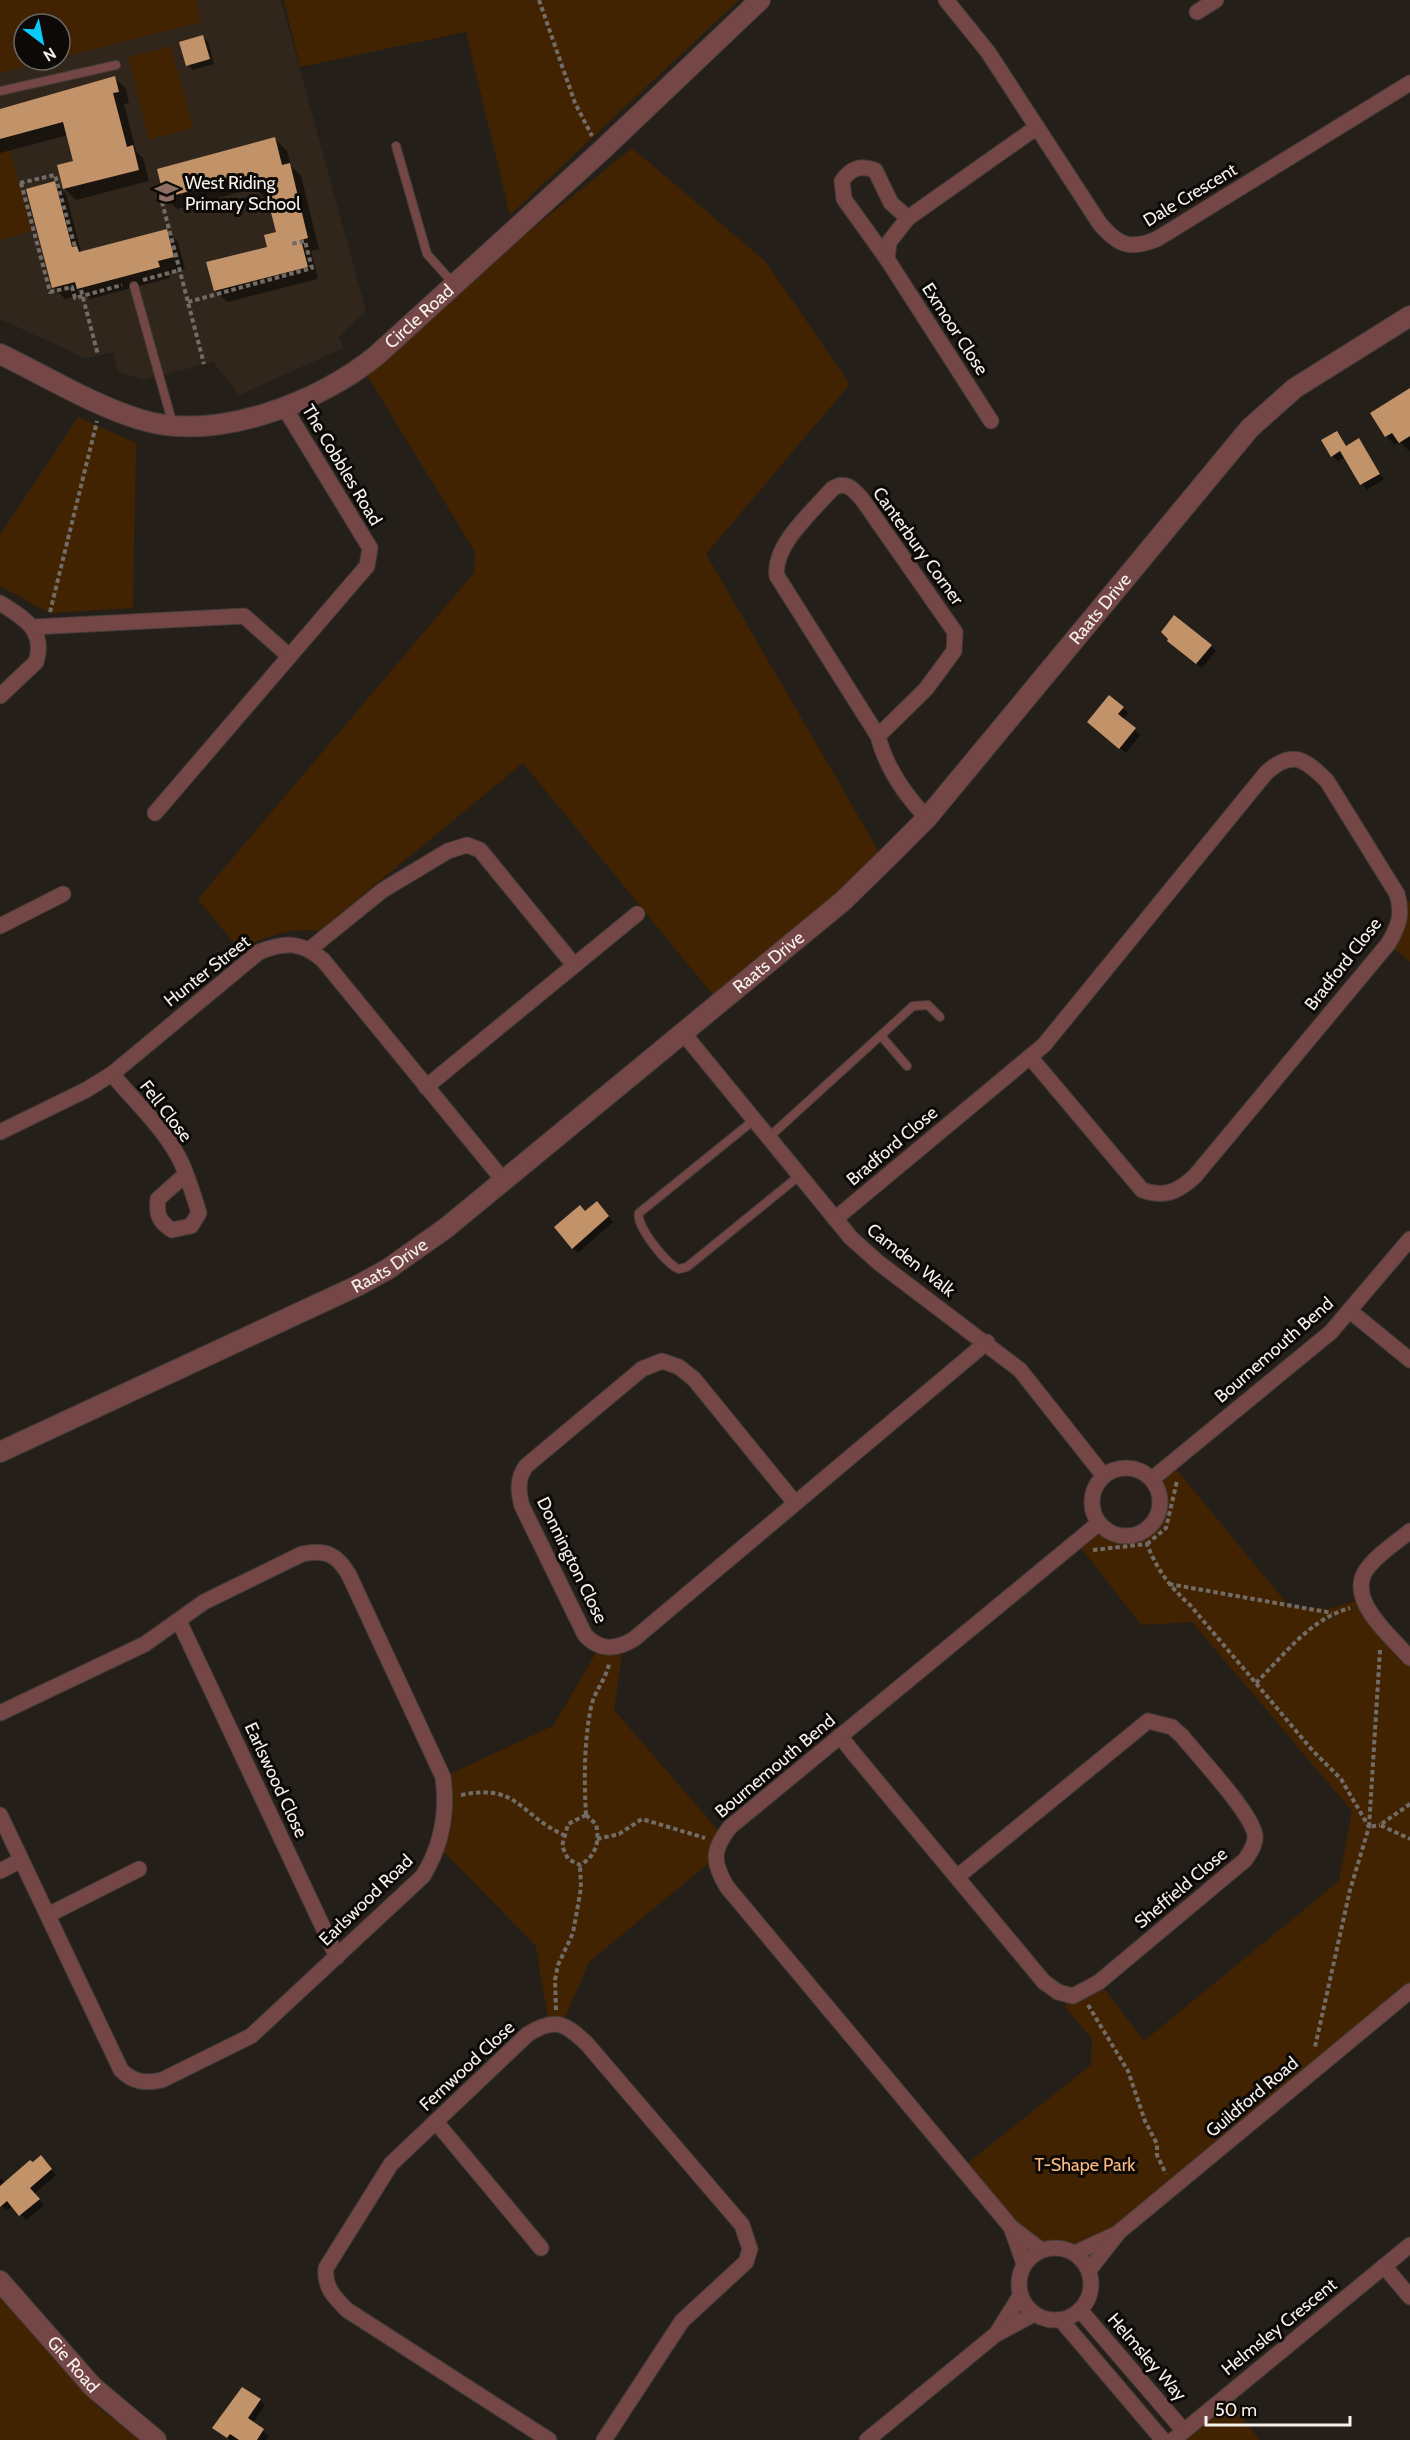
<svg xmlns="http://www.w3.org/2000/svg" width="1410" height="2440" font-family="Cabin,sans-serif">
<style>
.built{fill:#31261c;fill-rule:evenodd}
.green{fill:#412302}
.shadow{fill:#0007}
.building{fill:#c29369}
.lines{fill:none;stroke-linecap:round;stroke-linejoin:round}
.service-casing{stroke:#423c37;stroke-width:10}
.minor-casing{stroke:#423c37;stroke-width:17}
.tertiary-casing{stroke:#423c37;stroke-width:22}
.path{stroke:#726c67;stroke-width:4;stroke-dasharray:4.5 3;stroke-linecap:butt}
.service{stroke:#744646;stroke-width:8}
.minor{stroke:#744646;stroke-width:15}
.tertiary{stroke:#744646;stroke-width:20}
.labels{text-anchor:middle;stroke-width:6;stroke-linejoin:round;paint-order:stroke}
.poi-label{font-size:18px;fill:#f6f1ed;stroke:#0c0907;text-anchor:start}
.street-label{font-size:18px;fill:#f6f1ed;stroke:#0c0907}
.park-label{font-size:18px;fill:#febb7e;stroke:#0c0907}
</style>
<rect width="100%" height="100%" fill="#251f19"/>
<path class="built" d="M0,0H281L366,311L338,338L344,348L239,395L213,362L144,380L118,372L113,352L85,358L0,319ZM24,24H60V60H24Z"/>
<g class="green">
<path d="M0,0H196L201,22L60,58V24H24V60H52L0,73Z"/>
<path d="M284,0H739L510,215L466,32L300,67Z"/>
<path d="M171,46L193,128L149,140L128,57Z"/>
<path d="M632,148L765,261L850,384L706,554L885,862L718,1001L523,763L320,930C289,929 266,934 240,951L198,899L474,573L475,552L362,367Z"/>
<path d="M10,150L32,231L0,240V153Z"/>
<path d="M78,417L136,443L133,608L50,613L0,586V535Z"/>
<path d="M1410,901V962L1388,944L1401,908Z"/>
<path d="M1171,1463L1289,1606L1328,1609L1363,1599L1410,1658V1991L1083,2260L1063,2248L1041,2250L960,2169L1091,2065L1092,2039L1066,2008L1064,1994L1099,1982L1144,2041L1339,1881L1352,1811L1192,1622L1141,1625L1076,1541L1099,1523C1137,1552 1175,1519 1152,1479Z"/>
<path d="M600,1646H623L614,1710L723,1836L715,1858L589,1962L562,2025L549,2024L536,1946L438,1846L443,1777L553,1726Z"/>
<path d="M0,2297L100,2409L140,2440H0Z"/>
<path d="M1230,2403L1260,2440H1186Z"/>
</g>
<g class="shadow">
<path d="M203,37L208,42L214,64L193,70L188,65Z"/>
<path d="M114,77L126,89L129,103L124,104L136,151L143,158L149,181L76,200L65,189L59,166L75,162L68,135L0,153V109Z"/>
<path d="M275,139L287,151L291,166L301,176L319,249L311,251L318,279L227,302L215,290L269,248L278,233L269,198L266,199L255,188L177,209L165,197Z"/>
<path d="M54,183L66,194L81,252L166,230L178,242L185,269L169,273L170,278L90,299L84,294L65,299L54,287Z"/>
<path d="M1410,389V450L1409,451L1400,442L1395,445L1386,436L1372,413Z"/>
<path d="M1337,433L1347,447L1358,440L1384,479L1367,490L1345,457L1338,461L1332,456Z"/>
<path d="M1174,646H1211L1216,651L1202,668Z"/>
<path d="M1123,708L1128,713L1123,720L1140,735L1126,753L1094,727Z"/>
<path d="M602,1209L613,1222L578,1253L556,1227L585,1212Z"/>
<path d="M46,2163L56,2175L34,2194L44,2205L26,2220L13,2206L8,2210L0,2206V2178L6,2183Z"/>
<path d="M260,2400L265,2405L253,2423L269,2436L266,2440H230L219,2433Z"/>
</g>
<g class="building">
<path d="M203,35L210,59L186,66L179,42Z"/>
<path d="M115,76L119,92L113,93L127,147L133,145L139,170L63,189L57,165L73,161L63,122L0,139V109Z"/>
<path d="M275,137L282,165L290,163L308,238L301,240L308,267L214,291L206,262L267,247L264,235L276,232L264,185L253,188L250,175L164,198L157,169Z"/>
<path d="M55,181L72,247L77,246L79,252L167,229L174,257L158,261L160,267L77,289L75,282L52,288L26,189Z"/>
<path d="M1410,388V436L1399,443L1392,433L1385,437L1370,413Z"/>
<path d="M1337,431L1346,446L1359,438L1380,474L1360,485L1340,451L1331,457L1321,440Z"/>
<path d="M1174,615L1212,645L1196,664L1167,641L1168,639L1161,632Z"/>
<path d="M1109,695L1124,707L1118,714L1136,728L1119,749L1087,722Z"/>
<path d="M597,1201L609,1216L572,1249L554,1227L580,1205L585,1211Z"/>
<path d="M41,2155L52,2169L30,2188L40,2199L19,2216L7,2201L0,2207V2186L30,2160L33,2162Z"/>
<path d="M242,2387L261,2399L248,2418L264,2429L257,2440H239L230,2434L227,2438L212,2428Z"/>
</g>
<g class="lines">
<defs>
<g id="service">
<path d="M0,91L116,65"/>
<path d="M396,146L427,254L453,283"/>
<path d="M134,286L173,425"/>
<path d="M882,1037L907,1066"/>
<path d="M754,1120L639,1213C635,1225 667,1265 679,1269L687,1267L799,1176"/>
<path d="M768,1138L913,1006L928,1005L940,1017"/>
</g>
<g id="minor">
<path d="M946,0L988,52L1100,224C1119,246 1130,250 1157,239L1410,83"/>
<path d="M1197,12L1216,0"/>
<path d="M908,218L891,203L875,170C860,165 851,168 842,181L844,199L887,259L991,421"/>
<path d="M887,259L889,242L908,218L1037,127"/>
<path d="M0,603C24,618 46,630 36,662L0,696"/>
<path d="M34,627L244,616L288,655"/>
<path d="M878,736L926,689L954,651L955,632L862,499C853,489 846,480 832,489C813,511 772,546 777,576L878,736C886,768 905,795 927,818"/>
<path d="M155,813L367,566L370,548L284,407"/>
<path d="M0,926L63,894"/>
<path d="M310,949L383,890L448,851L467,845L480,850L574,965"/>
<path d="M684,1034L851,1238L879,1263L1020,1370L1104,1476"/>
<path d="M112,1074C135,1102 167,1131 182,1164C189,1180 194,1197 199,1213L191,1226L172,1230C159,1222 156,1214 158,1199L186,1174"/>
<path d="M426,1087L637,914"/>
<path d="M0,1132L86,1090L112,1074L259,952C284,942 301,941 323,960L504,1181"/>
<path d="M835,1219L1044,1045L1266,773C1292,749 1305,759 1327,781L1397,894C1403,914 1399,926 1388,944L1195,1176C1178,1192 1164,1198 1142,1190L1030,1057"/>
<path d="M1350,1311L1410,1360"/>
<circle cx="1126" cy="1502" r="34"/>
<path d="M1152,1479L1331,1332L1410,1239"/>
<path d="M795,1503L694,1379L679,1367L662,1361L642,1369L526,1466C517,1479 518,1491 522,1506L585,1635C600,1651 616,1650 634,1639L987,1342"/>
<path d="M1410,1531C1397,1542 1381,1552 1370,1565C1341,1596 1390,1635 1410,1658"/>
<path d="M179,1621L337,1957"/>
<path d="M0,1713L145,1644L204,1602L302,1554C325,1549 337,1554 349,1575L443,1777C448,1813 442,1845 423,1876L251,2036L162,2080C145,2084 133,2082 121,2070L0,1815"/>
<path d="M840,1736L855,1755L1044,1982L1058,1992L1073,1996L1099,1982L1245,1860C1250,1853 1256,1844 1255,1835C1251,1812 1198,1756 1182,1736L1172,1727L1148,1721L957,1877"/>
<path d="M0,1871L21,1860"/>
<path d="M48,1915L139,1869"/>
<path d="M436,2122L541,2248"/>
<path d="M1011,2227L1024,2264"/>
<circle cx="1055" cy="2284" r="36"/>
<path d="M1041,2250L1011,2227L727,1887C712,1862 712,1850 730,1827L1099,1523"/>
<path d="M1075,2253L1114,2235"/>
<path d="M1384,2266L1410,2297"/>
<path d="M1089,2270L1119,2232L1410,1991"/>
<path d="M1080,2310L1184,2431"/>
<path d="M1061,2320L1163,2440"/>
<path d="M997,2333L1020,2296"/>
<path d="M549,2440L347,2310C334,2297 324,2287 326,2268L391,2164L528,2034C555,2017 565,2023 587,2044L742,2225L750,2249L746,2262L682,2321L604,2440"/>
<path d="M867,2440L995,2335L1034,2314"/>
<path d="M1173,2440L1410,2245"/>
</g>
<g id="tertiary">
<path id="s1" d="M0,354C46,376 92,405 142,420C216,442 319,403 377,355L601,151L760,0"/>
<path id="s2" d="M0,1452L357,1286L388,1269L446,1228L843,901L888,857L927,818L1250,428L1295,388L1410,316"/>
<path id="s3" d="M0,2281L93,2387L156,2440"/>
</g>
</defs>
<use href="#service" class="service-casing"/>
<use href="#minor" class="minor-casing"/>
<use href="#tertiary" class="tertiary-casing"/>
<g class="path">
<path d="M539,0L575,103L592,136"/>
<path d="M20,183L55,175L75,247"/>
<path d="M21,183L50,292L72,287L75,298L122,285"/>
<path d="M162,202L204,364"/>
<path d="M143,280L180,270"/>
<path d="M81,290L98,355"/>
<path d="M188,302L312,268L305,241L291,244"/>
<path d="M50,612L97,421"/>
<path d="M1147,1544L1166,1528L1177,1481"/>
<path d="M1093,1550L1147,1544C1157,1570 1170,1587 1190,1605L1313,1751L1341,1779L1369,1827L1350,1890L1315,2047"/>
<path d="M1169,1584L1332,1613"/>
<path d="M1380,1650L1369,1827L1380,1825"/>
<path d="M1256,1683C1285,1654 1310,1619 1350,1608"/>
<path d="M461,1795C519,1783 519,1815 564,1835"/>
<path d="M1410,1804L1380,1825L1410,1839"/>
<path d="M586,1815C584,1778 584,1743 591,1707C594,1692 606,1679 609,1664"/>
<path d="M586,1815L596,1824C600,1842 596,1856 580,1865L568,1859L562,1846L568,1824Z"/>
<path d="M597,1839L619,1834L642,1819L705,1838"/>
<path d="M1088,2005L1128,2071L1145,2121L1157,2144V2155L1166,2174"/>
<path d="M556,2010L555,1980L558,1965L573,1933L581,1888L580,1865"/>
</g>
<use href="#service" class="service"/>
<use href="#minor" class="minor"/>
<use href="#tertiary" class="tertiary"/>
</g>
<defs>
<symbol id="school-bare" viewBox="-9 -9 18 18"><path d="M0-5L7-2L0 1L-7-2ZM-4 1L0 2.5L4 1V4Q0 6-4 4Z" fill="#8d6e63" stroke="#0c0907" stroke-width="2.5" paint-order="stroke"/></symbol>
</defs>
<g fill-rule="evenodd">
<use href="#school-bare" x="150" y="176" width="33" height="33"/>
</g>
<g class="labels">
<g class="poi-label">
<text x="185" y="189">West Riding<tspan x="185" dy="21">Primary School</tspan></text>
</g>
<g class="street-label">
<text transform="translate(1190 195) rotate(-31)" y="6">Dale Crescent</text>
<text dy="6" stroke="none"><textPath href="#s1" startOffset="466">Circle Road</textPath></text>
<text transform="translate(955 329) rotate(57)" y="6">Exmoor Close</text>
<text transform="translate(342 465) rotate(59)" y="6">The Cobbles Road</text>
<text transform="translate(918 546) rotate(54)" y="6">Canterbury Corner</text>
<text dy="6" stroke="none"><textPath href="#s2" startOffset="1404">Raats Drive</textPath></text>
<text dy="6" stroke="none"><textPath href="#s2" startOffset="918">Raats Drive</textPath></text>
<text transform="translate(1343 964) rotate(-52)" y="6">Bradford Close</text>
<text transform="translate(207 971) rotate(-38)" y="6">Hunter Street</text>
<text transform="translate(166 1111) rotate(52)" y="6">Fell Close</text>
<text transform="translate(892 1146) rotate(-40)" y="6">Bradford Close</text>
<text transform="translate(911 1260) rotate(38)" y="6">Camden Walk</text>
<text dy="6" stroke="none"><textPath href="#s2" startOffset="432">Raats Drive</textPath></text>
<text transform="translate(1274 1350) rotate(-41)" y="6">Bournemouth Bend</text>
<text transform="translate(572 1560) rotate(64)" y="6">Donnington Close</text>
<text transform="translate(775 1766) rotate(-40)" y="6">Bournemouth Bend</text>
<text transform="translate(276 1780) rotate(65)" y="6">Earlswood Close</text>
<text transform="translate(1181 1888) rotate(-40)" y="6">Sheffield Close</text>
<text transform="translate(366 1900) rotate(-44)" y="6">Earlswood Road</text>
<text transform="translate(467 2066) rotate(-43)" y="6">Fernwood Close</text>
<text transform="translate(1252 2097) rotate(-40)" y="6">Guildford Road</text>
<text transform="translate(1279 2327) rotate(-39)" y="6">Helmsley Crescent</text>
<text transform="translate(1147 2357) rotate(49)" y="6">Helmsley Way</text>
<text dy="6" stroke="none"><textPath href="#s3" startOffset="111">Gie Road</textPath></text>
</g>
<g class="park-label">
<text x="1085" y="2171">T-Shape Park</text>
</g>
</g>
<g transform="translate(42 42) rotate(148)"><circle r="28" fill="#0c0907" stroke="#6a6663" stroke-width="1.5"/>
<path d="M0-4.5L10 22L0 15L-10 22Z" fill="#0bcafa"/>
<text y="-9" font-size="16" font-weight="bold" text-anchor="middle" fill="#f6f1ed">N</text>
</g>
<path d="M1206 2416v9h144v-9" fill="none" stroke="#f6f1ed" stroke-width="3"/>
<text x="1215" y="2416" font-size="18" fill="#f6f1ed" stroke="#0c0907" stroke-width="4.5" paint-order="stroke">50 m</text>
</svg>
